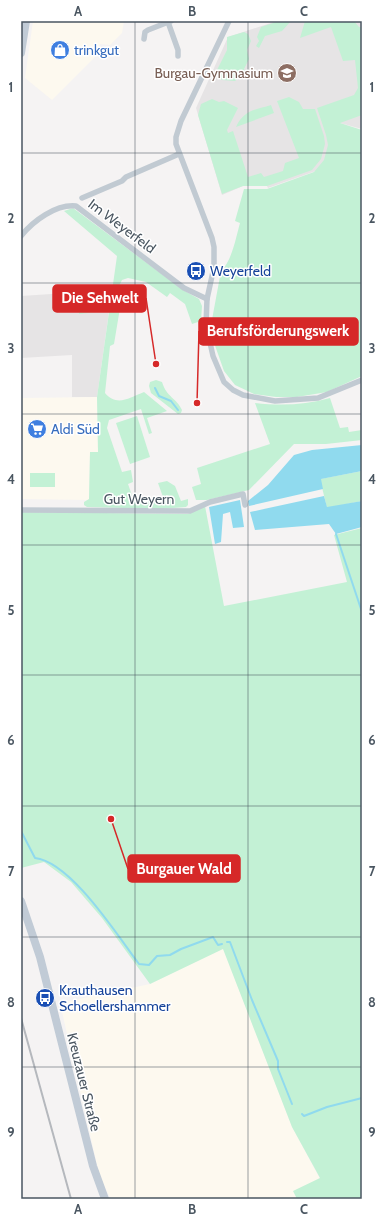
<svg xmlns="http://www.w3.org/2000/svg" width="383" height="1220" font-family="Cabin,sans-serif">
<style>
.commercial{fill:#fdf9ef}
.education{fill:#e6e4e5}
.green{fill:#c3f1d5}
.water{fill:#90daee}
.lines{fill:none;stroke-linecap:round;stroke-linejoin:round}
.stream{stroke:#90daee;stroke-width:2}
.street{stroke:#c1cad2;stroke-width:5.5}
.secondary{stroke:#c1cbd6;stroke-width:8}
.rail{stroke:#b5b8bd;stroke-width:2}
.grid{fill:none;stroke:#4a5661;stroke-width:1;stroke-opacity:0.55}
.labels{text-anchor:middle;stroke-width:3;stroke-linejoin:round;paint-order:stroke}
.shop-label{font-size:14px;fill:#366cbe;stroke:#fff;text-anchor:start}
.education-label{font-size:14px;fill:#785e54;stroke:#fff;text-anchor:end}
.street-label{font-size:14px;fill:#4a5661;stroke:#fff}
.transit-label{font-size:14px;fill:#164399;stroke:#fff;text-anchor:start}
.leader{fill:none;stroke:#d62828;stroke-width:1.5}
.callout-dot{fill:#d62828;stroke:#fff;stroke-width:1.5}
.callout{fill:#d62828;stroke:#d62828;stroke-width:1.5}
.callout-label{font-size:15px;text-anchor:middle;font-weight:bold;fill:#fff}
.neatline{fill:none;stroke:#4a5661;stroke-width:1.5}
.grid-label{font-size:13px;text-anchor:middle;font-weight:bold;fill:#4a5661}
</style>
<rect width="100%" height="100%" fill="#f5f3f3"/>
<g class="commercial">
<path d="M33,21H124L122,33L110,45L100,44L98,54L52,100L25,78Z"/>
<path d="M97,397L98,452H90L89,500L21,499V398Z"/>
<path d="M223,948L292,1127L320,1179L294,1191L297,1199H111L100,1178L60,1003L150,984Z"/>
</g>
<g class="education">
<path d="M277,21H362V129L340,123L327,167L268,188L267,186H243L222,195L196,108L228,37Z"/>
<path d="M112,290L97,397H72V355L21,358V296Z"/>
</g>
<g class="green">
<path d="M279,21H291L282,31L265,36L259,48L256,46L259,41L257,37L261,27Z"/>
<path d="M305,21H354L359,27H362V115L340,123L362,130V376L327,392L297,397H276L254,394L235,385L224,371L212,337L211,325L221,271C232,261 236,237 240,223L235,221L244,189H267L314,172L324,160L328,145L326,135L317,108L354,95L358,88L355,60L343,61L331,27L300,38Z"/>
<path d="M244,32L248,34L251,41L247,50L249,59L244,69L245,72L235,81L222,80L216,72L227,50V37Z"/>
<path d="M289,97L299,102L303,109H315L324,136L325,144L321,159L312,170L267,186H243L222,194L198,115L201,104L212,99L219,102L224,101L238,108L227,130L228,133L233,131L248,177L261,173L264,177L283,171L285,163L299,158L277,101Z"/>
<path d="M271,105L274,113L236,127C244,110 255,110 271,105Z"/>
<path d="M73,208L183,290L199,299L202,306L201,321L192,324L185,304L170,293L167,297L146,282L128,278L122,280L118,288L119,293L122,296L114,344L110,346L105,393C117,407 129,398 144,392L167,411L147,418L152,433L149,434L141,409L109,420L107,428L122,472L131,470L133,482L128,484L135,504L163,497L158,483L167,481L175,486L181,501L188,499V505L186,507L160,509L87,507L84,505V502L89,499L90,452H98L97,397L117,256L64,211Z"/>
<path d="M97,303V312L79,314L78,304Z"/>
<path d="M156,380L162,382C167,398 176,397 182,410L181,413L178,414L151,393L149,386L150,382Z"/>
<path d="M330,398L340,428L348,427L349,432L362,430V440L326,444H294L249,490L207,500H196L192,487L201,484L197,468L270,444L255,403C281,406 305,405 330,398Z"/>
<path d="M137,416L150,457L130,464L116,423Z"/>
<path d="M362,471V501L327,508L320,479Z"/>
<rect x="30" y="473" width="25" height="14"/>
<path d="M205,506L224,606L347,582L334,535L362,528V1199H297L293,1191L320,1178L292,1127L223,949L150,984L102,918L71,882L44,862L21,868V512L188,514Z"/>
</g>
<g class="water">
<path d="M362,445V471L321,479L323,489L249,506L248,501L268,485L294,455L312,450Z"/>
<path d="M324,496L327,507L362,501V527L336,534L329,524L255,530L250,512Z"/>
<path d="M240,500L244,527L233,528L230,512L223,514L221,542L215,544L209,507Z"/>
</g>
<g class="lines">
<g class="stream">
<path d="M155,388L159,396L171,401L178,410"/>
<path d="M336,534L362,612"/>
<path d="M21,831L35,858C71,862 117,935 139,964L149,965L157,956L170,955L181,949L213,937L218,945L222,944"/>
<path d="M227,942H230L252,1000L278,1061V1069L292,1104"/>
<path d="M302,1114L304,1116L327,1107L362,1098"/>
</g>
<g class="street">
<path d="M229,21L181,121L176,137V144L212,238L214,247V267L207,299L206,325L213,356L224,382L233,390L243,395L275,401L318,398L362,380"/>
<path d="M168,22L178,50V56"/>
<path d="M144,39L145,32L148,30L171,21"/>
<path d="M82,198L122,181L126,177L179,154"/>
<path d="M21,236C33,221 56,204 76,206L184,288L207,299"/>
<path d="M21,510L190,511L210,502L243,494L245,505"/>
</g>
<g class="secondary">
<path d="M21,53L26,21"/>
<path d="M21,901L40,957L93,1166L105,1199"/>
</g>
<path class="rail" d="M21,1018L71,1199"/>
</g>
<path class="grid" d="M135,21V1199M248,21V1199M21,153H362M21,283H362M21,414H362M21,545H362M21,675H362M21,806H362M21,937H362M21,1067H362"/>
<defs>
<symbol id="shop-disc" viewBox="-11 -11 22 22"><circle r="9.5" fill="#3f7fe0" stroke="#fff"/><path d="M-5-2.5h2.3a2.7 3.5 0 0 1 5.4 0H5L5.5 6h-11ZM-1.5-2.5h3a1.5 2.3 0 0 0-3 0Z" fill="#fff"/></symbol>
<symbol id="school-disc" viewBox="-11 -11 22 22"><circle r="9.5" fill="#8d6e63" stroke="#fff"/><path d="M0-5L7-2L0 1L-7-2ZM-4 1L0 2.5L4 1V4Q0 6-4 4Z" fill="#fff"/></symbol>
<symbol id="bus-disc" viewBox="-11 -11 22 22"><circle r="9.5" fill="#1a4fb4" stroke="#fff"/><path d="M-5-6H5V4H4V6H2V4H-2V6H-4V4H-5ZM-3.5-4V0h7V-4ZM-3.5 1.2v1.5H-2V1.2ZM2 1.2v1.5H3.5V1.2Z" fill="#fff"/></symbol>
<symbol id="supermarket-disc" viewBox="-11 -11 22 22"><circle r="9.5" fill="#3f7fe0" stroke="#fff"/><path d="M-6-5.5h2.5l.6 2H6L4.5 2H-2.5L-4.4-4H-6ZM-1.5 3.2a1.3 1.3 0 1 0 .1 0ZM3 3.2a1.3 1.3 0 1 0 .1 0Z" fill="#fff"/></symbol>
</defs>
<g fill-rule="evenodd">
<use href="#shop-disc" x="49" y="39" width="22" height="22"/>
<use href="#school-disc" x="276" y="62" width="22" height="22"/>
<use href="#bus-disc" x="185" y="260" width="22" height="22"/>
<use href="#supermarket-disc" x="26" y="418" width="22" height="22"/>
<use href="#bus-disc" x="34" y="987" width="22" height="22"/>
</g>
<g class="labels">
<g class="shop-label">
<text x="74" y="55">trinkgut</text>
<text x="51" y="434">Aldi Süd</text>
</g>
<g class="education-label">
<text x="273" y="78">Burgau-Gymnasium</text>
</g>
<g class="street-label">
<text transform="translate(122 226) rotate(37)" y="5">Im Weyerfeld</text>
<text x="139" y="504">Gut Weyern</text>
<text transform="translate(84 1082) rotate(76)" y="5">Kreuzauer Straße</text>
</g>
<g class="transit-label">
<text x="210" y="276">Weyerfeld</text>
<text x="59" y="995">Krauthausen<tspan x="59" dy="16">Schoellershammer</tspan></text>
</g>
</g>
<path class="leader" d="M156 364L146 298M197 403L199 331M111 819L128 869"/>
<g class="callout-dot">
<circle cx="156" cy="364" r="4"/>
<circle cx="197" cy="403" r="4"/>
<circle cx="111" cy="819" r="4"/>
</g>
<g class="callout">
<rect x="53" y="285" width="93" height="27" rx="4"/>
<rect x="199" y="318" width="159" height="27" rx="4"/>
<rect x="128" y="855" width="112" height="27" rx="4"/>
</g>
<g class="callout-label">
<text x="100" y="303">Die Sehwelt</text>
<text x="278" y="336">Berufsförderungswerk</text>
<text x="184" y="874">Burgauer Wald</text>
</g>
<rect width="383" height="1220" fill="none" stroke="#ffffff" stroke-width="44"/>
<rect x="22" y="22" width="339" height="1176" class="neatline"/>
<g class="grid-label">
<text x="78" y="16">A</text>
<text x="192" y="16">B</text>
<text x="304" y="16">C</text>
<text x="11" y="92">1</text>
<text x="372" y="92">1</text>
<text x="11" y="223">2</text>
<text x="372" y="223">2</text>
<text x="11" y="353">3</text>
<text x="372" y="353">3</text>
<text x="11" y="484">4</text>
<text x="372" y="484">4</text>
<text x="11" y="615">5</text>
<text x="372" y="615">5</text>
<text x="11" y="745">6</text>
<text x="372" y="745">6</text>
<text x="11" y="876">7</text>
<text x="372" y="876">7</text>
<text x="11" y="1007">8</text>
<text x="372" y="1007">8</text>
<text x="11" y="1137">9</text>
<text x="372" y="1137">9</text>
<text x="78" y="1214">A</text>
<text x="192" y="1214">B</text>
<text x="304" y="1214">C</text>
</g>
</svg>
